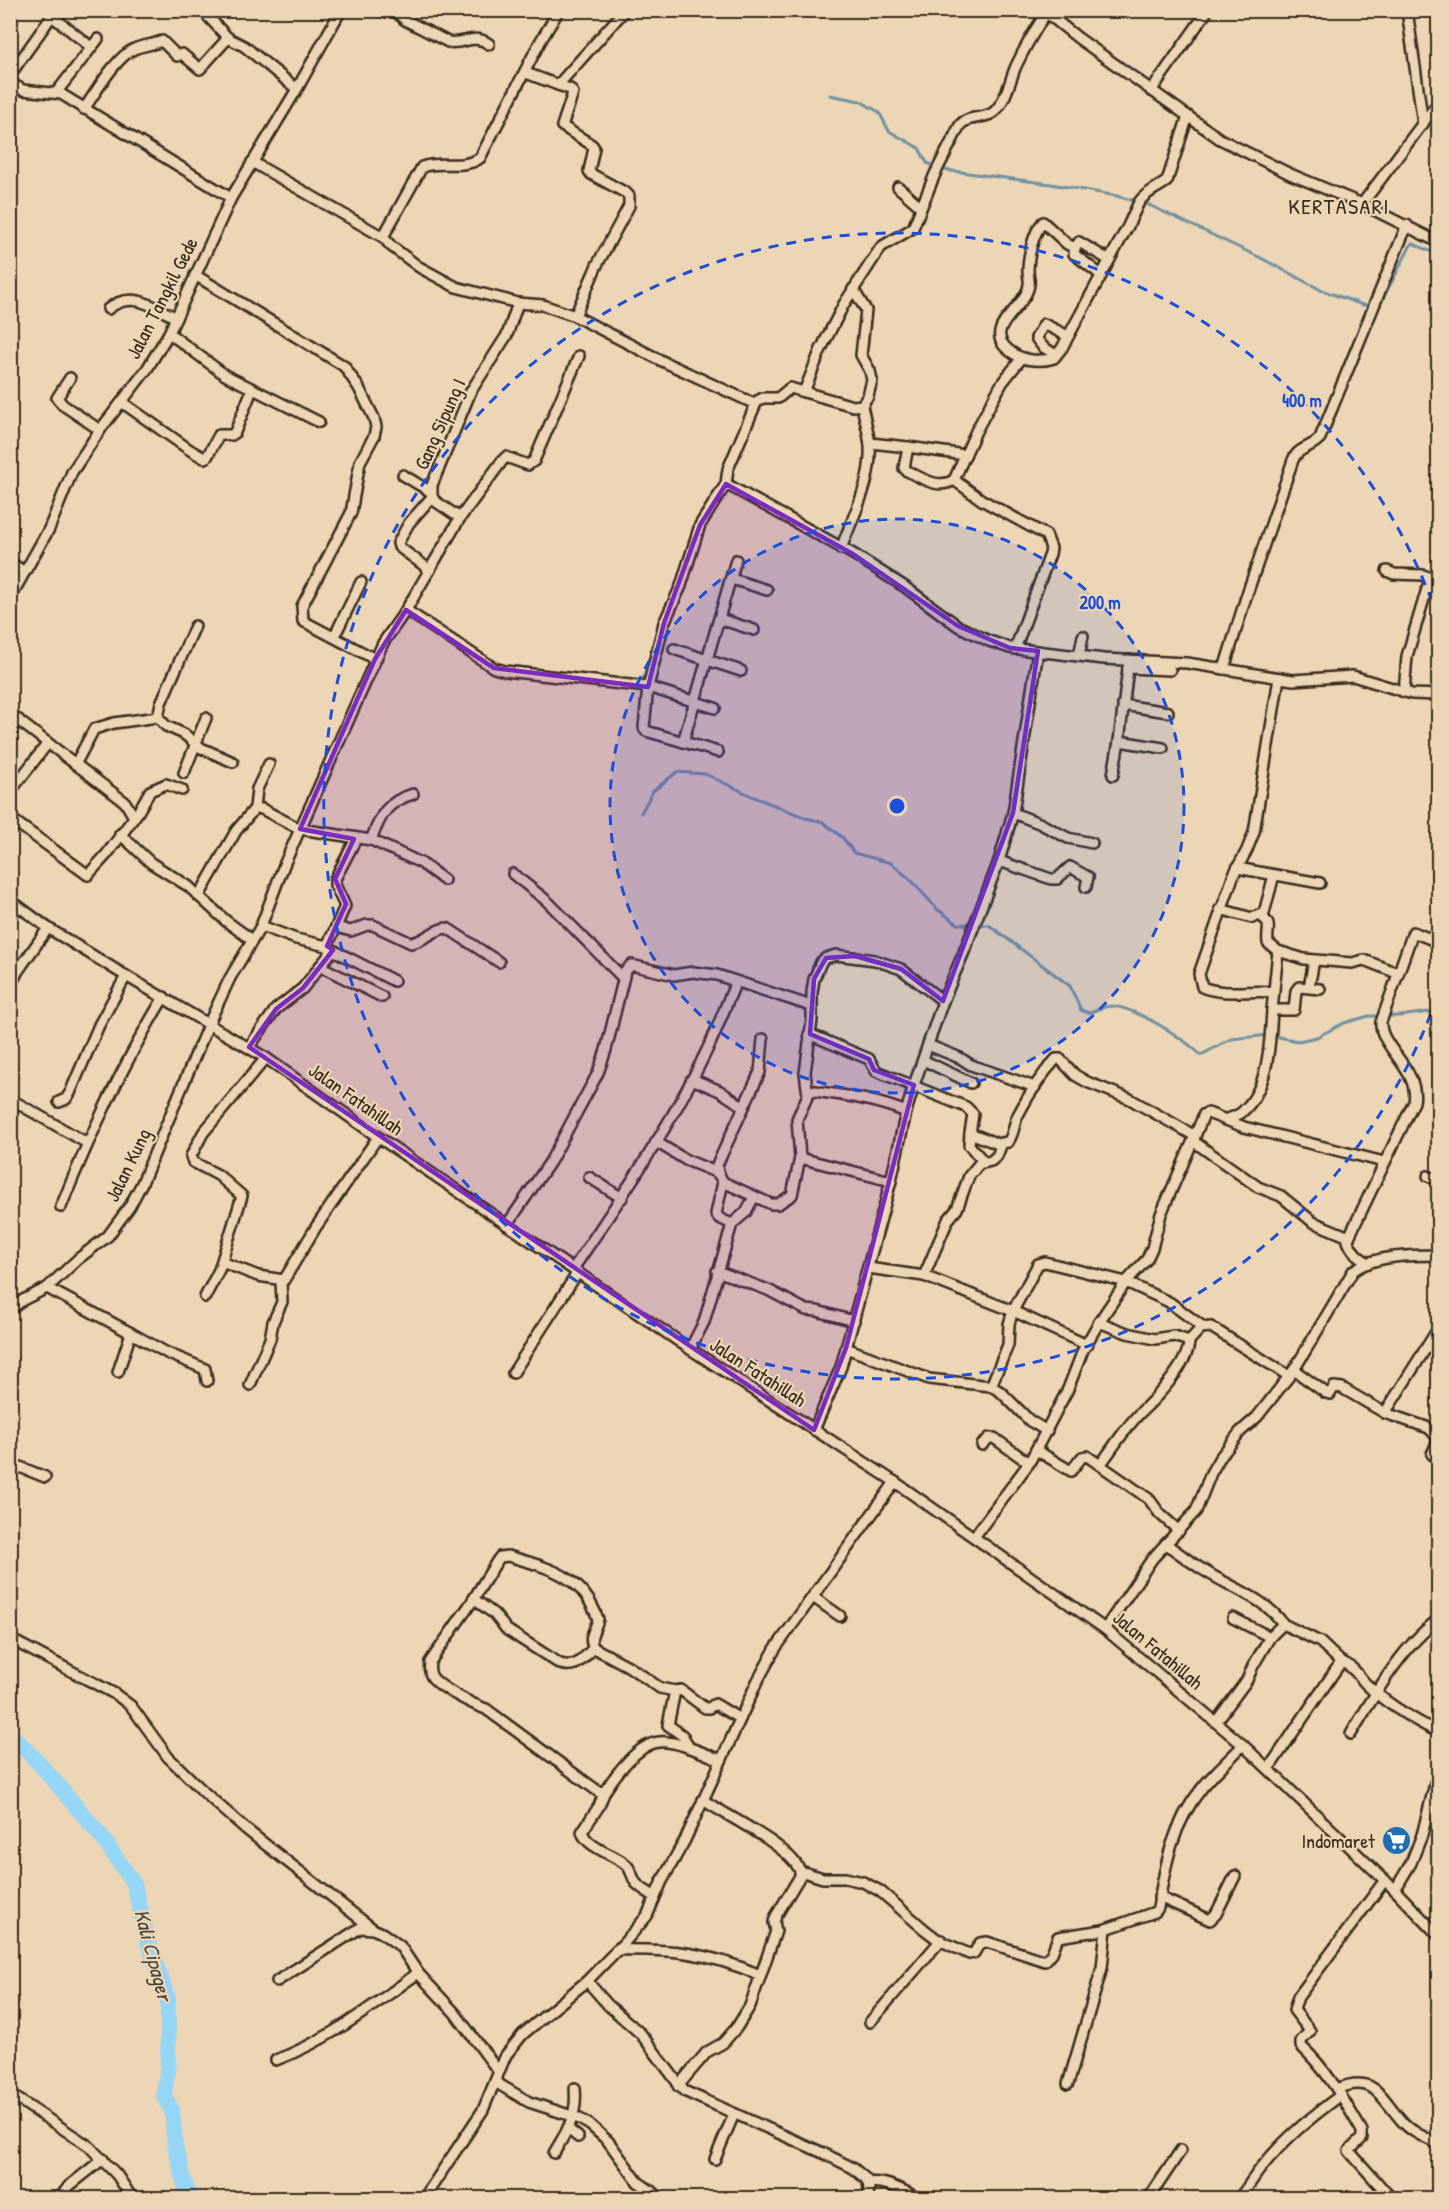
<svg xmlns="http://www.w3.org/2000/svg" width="1449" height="2209" font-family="'Patrick Hand',sans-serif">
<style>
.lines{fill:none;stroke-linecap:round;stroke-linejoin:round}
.stream{stroke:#7191a0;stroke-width:3}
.river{stroke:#95d5f6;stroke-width:16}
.minor-casing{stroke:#3b2a1e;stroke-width:14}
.minor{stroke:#ecd6b5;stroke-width:9}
.marked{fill:#7b2cbf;fill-opacity:0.2;stroke:#7b2cbf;stroke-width:4.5;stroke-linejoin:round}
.ring{fill:none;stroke:#1d4ed8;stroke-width:3;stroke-dasharray:10 8}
.labels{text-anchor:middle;stroke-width:4.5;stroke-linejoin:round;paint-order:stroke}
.street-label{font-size:20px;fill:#3b2a1e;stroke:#ecd6b5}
.poi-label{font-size:20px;fill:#3b2a1e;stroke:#ecd6b5;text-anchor:end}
.water-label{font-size:21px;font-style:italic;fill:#48443e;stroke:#ecd6b5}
.quarter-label{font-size:22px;letter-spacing:1.5px;fill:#3b2a1e;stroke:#ecd6b5}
.centre{fill:#1d4ed8;stroke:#ecd6b5;stroke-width:3}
.ring-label{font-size:18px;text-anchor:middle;font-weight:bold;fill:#1d4ed8;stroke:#ecd6b5;stroke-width:4.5;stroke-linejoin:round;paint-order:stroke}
</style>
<rect width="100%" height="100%" fill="#ecd6b5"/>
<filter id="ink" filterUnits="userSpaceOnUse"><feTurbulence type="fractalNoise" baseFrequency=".0167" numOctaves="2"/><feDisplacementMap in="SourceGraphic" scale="12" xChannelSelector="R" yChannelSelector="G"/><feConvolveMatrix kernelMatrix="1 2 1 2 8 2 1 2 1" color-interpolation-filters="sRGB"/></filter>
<g filter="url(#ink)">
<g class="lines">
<g class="stream">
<path d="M830,95L860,101L879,112L889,131L919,148L927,163L945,170L1051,184L1117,196L1149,205L1261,258L1321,290L1363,305L1379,306L1412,243L1438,255"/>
<path d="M641,813L653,791L677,772L705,774L754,797L806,818L823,822L843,838L854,853L891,863L912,881L937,909L958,924L989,925L1070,986L1081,1010L1088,1013C1095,1011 1104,1006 1111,1006C1137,1008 1182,1037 1201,1055L1231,1039L1269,1035L1298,1041L1317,1037L1344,1023L1369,1016H1400L1428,1012L1438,1013"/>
</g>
<path class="river" d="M10,1734L40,1764L102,1837L134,1884L148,1941L168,1999V2065L164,2096L172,2111L175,2146L187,2192L191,2198"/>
<defs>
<g id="minor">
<path d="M202,10L228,38"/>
<path d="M394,10L405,20L448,42C463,45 474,33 489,44"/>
<path d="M1043,10L1078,38L1220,139L1290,174L1362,204L1438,242"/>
<path d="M1407,10L1423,124"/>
<path d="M52,16L91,47"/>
<path d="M526,73L558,85L625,10"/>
<path d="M10,75L56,10"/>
<path d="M10,83L23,90L61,94L231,198"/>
<path d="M558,85L570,89L573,93L562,126L592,145L594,148L589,171L591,174L626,193L629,196V206L597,265L575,316"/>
<path d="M1151,91L1208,10"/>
<path d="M56,93L98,39"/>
<path d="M84,109C97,91 115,58 134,49C143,45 153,45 162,41L177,56L182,54L200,69L228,38L244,46L297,89"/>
<path d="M252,162L383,237L391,246L419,267L456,287L518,303L543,305L575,316L662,361L755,404"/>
<path d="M898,187L921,207"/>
<path d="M1362,204L1438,103"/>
<path d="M383,237L422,167C440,160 463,170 480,158L540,42L559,10"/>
<path d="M1075,248L1074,254L1101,275"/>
<path d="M1109,260L1079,242L1075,248L1067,244L1043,222C1033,233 1028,257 1028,271C1028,276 1030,280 1029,285C1025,311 976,330 1014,354C1025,361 1042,362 1054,358L1062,348L1128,226L1139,202C1147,191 1157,189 1167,181L1188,116"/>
<path d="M195,275L344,366L359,388L374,418L376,427L374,436L360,462L351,513L302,606L303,621L375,659"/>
<path d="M108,309C131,290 153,306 176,318"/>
<path d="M169,333L225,375L319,422"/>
<path d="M1056,355L1043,347L1036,338L1044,324L1068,336"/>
<path d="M70,378L57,398L63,405L100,430"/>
<path d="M804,392L821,349L844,304L881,247L913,228L935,174L960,125C968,115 984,120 994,112C1006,101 1010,80 1016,66C1025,47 1035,30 1046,13"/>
<path d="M123,403L190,450L204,458L207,457L219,435H232L235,432L252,390"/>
<path d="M870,443L908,447L904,468L907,471C922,478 938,490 954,480"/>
<path d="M908,447L965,455"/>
<path d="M403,475L431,492"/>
<path d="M726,484L853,554L905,587L958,626L989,641L1010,648L1104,659L1187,663L1293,680L1353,676L1412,694L1438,695"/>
<path d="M460,518L435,501L432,497V485L471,391L507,335L518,303"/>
<path d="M841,549C853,515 872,483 870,446C869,433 864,418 862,405"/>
<path d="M10,562L24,572"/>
<path d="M430,570L399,547L398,543L409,523L432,497"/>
<path d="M1387,571L1394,574L1423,575L1428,577L1429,582L1407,656L1404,692"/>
<path d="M732,579L767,590"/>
<path d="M10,598L49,529L72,472L100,430L147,369L169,333L231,198L297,89L341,10"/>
<path d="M406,610L494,668L505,671L648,687L715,708"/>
<path d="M720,619L754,630"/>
<path d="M334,637L361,582"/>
<path d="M674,649L741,671"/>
<path d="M1015,649L1050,554L1051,548L1046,535L982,500L954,480L976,431L1002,383L1021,359"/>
<path d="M1079,656L1083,636"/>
<path d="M1128,668L1170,670"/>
<path d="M1224,669L1246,597L1293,460C1298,447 1312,448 1320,438L1407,225"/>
<path d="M1123,705L1168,712"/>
<path d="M10,714L125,802L134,817"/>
<path d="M158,717L166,726L184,734L201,748L233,762"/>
<path d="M10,730L19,720"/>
<path d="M1119,741L1163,748"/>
<path d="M683,742L736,560"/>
<path d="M718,752L646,731L644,728L648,687L664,623L681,586L700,525L726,484L728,469L757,401L763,398H778L790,388L853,406L862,405L868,396L872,380L870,371L861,355L866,310L853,289"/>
<path d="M76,763L94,729L114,723L158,717L161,703L195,626"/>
<path d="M184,773L206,718"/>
<path d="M1113,775L1119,741L1129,660"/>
<path d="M10,792L48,743"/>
<path d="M255,808L257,789L269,764"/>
<path d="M1013,813L1039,823L1068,838L1092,843"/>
<path d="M10,818L88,875L107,854L138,812L150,791L166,784L182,790"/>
<path d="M120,834L151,863L188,886L226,921L252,940"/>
<path d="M371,840C381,815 386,802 413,794"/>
<path d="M999,861L1051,879H1057L1070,867L1088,877L1086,887"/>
<path d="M1237,868L1320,883"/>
<path d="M513,874L547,901L623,978"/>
<path d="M199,896L236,831L255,808L262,809L300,829L371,840L421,863L444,880"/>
<path d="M10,900L48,928L126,976L266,1058L378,1137L690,1349L895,1482L1105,1629L1243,1745L1395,1890L1438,1935"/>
<path d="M1220,909L1252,918L1259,915C1274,924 1266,929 1268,943L1278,951L1304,959L1352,963L1364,960L1397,973"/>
<path d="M1263,917L1274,875"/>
<path d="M261,926L296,939L327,946L336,927L351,931L367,925H373L411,943C425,941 433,929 447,928L499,962"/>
<path d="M336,927L345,906L335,885V879L356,839"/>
<path d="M329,948L394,981"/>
<path d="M320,966L382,997"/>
<path d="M10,986L18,971L48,928"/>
<path d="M1309,987L1314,961"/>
<path d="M1273,992C1248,990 1225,996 1202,987L1199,974L1234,874L1247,850L1254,832L1279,678"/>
<path d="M1272,1010L1278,951"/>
<path d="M809,1034L869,1059L876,1071L966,1107L973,1114L970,1133L1001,1145"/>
<path d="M928,1045L960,1058L971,1065L1035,1087"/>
<path d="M249,1047L276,1009L303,988L333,950"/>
<path d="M923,1060L971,1083"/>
<path d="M692,1079L720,1091L744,1107"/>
<path d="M808,1090C841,1095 875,1099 906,1112"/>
<path d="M10,1099L87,1143"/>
<path d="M59,1102L66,1099L70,1093L99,1025L126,976"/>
<path d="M1225,1120C1230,1118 1238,1116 1242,1112C1269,1089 1270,1043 1272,1010H1294L1296,991L1299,987L1320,989"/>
<path d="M970,1133L969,1145L984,1162"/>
<path d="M1195,1136L1204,1114L1208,1113L1244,1127L1384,1162"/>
<path d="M1193,1141L1258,1187L1281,1196L1313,1222L1349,1237L1348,1241C1352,1252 1359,1257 1368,1263"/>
<path d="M656,1142L686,1160L718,1173"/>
<path d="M800,1158L797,1119L808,1095L805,1073L812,1020V992L814,979L821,962L826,958L836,955L875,960L901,969L943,1001"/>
<path d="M1428,1176L1438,1180"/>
<path d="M589,1177L622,1198"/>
<path d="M723,1182L771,1204H778L792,1195L800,1158L891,1181"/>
<path d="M61,1207C90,1135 123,1064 164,997"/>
<path d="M732,1224L746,1212L754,1197"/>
<path d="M507,1225L550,1162L598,1073L606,1050L625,972L631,965L674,975L693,972L717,975L811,1006"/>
<path d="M1349,1237L1414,1102C1420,1069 1379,1047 1381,1022L1413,932L1438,942"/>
<path d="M222,1262L258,1276L284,1280L316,1227L378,1137"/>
<path d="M868,1268L924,1276"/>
<path d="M573,1269C621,1198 670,1127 707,1050C718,1028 726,1004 736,982"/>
<path d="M717,1271L768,1290L806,1310L817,1311L854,1321"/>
<path d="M47,1288L131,1333L118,1372"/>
<path d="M205,1297L219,1270L242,1196L218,1175L193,1162L191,1156L203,1133L266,1058"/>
<path d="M10,1310L23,1300L47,1288L78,1259L108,1236L130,1206L142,1183L208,1025L230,978L261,926L284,865L383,643L406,610L460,518L502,461L506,457L528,465L534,461L579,356"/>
<path d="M1099,1322L1127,1333L1155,1339L1174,1336L1189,1341L1201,1328L1211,1327L1289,1376"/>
<path d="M131,1333L167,1353L205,1369L207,1381"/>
<path d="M1087,1345L1013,1311L1038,1264L1045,1262L1126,1282L1169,1302L1203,1327"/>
<path d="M846,1348L929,1379L991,1386"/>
<path d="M690,1349L704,1322L732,1224L719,1218L716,1214L723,1182L718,1173L717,1165L760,1072L763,1039"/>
<path d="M1294,1370L1326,1393L1330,1394L1334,1387L1342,1388L1385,1413L1429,1428L1437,1437V1443L1432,1454L1438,1460"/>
<path d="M513,1373L578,1272"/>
<path d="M250,1385L270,1339L273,1322L282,1302L281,1281"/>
<path d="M1385,1413L1438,1329"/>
<path d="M814,1430L841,1367L846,1348L891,1181L906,1112L914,1085L943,1001L964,952L999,861L1013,813L1038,651"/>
<path d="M982,1445L989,1438H994L1029,1463"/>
<path d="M1036,1450L1071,1471L1082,1457L1087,1456L1149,1499L1160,1514L1179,1531"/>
<path d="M10,1463L45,1477"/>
<path d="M1100,1465C1113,1448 1125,1428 1140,1413C1156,1398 1189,1364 1189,1341"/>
<path d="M974,1537L1029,1463L1068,1389L1083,1350L1099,1322L1126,1282L1147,1259L1152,1248L1161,1214L1195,1136L1130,1099L1087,1082L1075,1075L1060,1059H1056C1041,1075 1028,1096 1018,1115C1013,1125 1015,1132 1008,1142L1002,1143L997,1156L991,1161L979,1164L969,1176L957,1209L948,1220L924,1276L1013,1311L1009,1324L1008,1345L991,1386L1001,1392L1030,1421L1047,1431"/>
<path d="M1166,1544C1179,1553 1191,1563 1205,1571C1228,1586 1268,1600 1283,1624L1270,1637L1253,1666L1247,1680L1216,1722"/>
<path d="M813,1597L840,1616"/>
<path d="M474,1599L494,1614L507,1630L560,1664C578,1669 581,1659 594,1648"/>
<path d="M1233,1618L1270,1637"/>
<path d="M1283,1624L1320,1642L1341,1662"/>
<path d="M1105,1629L1152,1559L1196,1511L1211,1473L1219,1459L1240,1432L1257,1417L1294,1370L1353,1271C1373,1255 1414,1255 1438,1255"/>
<path d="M10,1639L115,1694L131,1706L168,1757L206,1794L247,1830L373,1929"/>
<path d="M675,1691L668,1725L683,1736L689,1748"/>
<path d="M1351,1734C1374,1696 1402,1646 1438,1620"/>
<path d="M721,1760C705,1754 676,1740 659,1742C638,1744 615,1775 605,1791L599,1792L486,1709C474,1705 440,1688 432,1677C429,1672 429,1668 430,1662L471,1603L497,1561L500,1557L508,1556C548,1568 582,1574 598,1619C596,1630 587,1637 594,1648L628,1666L660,1688L675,1691L681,1690L705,1708H709L715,1704L740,1719"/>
<path d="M1269,1768L1341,1662C1351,1664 1358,1675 1365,1683C1386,1704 1412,1719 1438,1732"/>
<path d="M605,1791L599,1806L582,1832C587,1847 612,1854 624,1863C632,1868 631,1876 636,1883C640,1888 650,1893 655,1897"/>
<path d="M703,1800C727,1816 790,1846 800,1871"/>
<path d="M1385,1880L1298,1997L1294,2010L1310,2031L1301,2041V2046C1328,2071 1344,2100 1362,2131V2138L1349,2151L1391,2198"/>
<path d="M1395,1890L1411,1863L1422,1835L1438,1772"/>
<path d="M1159,1897L1210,1920L1216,1914L1235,1876"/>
<path d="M616,1950C674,1949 706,1952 760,1975"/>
<path d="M277,1981L360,1928L373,1929L382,1933L400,1946L418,1973L455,2013L499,2072"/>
<path d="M587,1981L608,2005L641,2034L684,2091L823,2153L853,2168L866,2179L869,2186L868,2198"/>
<path d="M870,2022L941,1940"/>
<path d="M276,2060C329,2040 373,2006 418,1973"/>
<path d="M495,2082L529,2102L578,2118L590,2125L608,2141L638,2182L661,2198"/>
<path d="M1068,2084L1102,1968L1106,1929"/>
<path d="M678,2086L707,2052L723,2043L737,2027L750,2006L776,1931L774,1922L776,1916L800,1876V1871L823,1878H845L863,1882L880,1891L924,1929L937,1939L969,1954L974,1953L980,1943L987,1942L1045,1961L1052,1953L1058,1937L1103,1930L1155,1912L1158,1908C1165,1865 1173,1823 1202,1788C1214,1773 1230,1759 1243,1745"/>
<path d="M1337,2089C1375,2073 1381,2098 1402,2121C1411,2132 1426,2138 1438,2144"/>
<path d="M10,2094L89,2146L117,2175L132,2198"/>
<path d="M568,2129L578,2137"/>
<path d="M554,2153C567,2131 578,2115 575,2088"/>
<path d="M715,2159L734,2114"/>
<path d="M868,2183C883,2180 904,2190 917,2198"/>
<path d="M60,2198L69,2186L103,2159"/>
<path d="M424,2198L483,2110L506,2055L523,2034L587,1981L624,1943L647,1916L662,1881L685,1840L757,1682L775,1649L895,1482"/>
<path d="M1149,2198L1181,2150"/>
<path d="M1239,2198C1247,2189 1253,2178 1261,2168C1284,2139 1311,2117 1341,2095"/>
</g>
</defs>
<use href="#minor" class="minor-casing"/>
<use href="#minor" class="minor"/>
</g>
</g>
<path class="marked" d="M726,484L853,554L958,626L1010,648L1038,651L1013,813L943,1001L901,969L855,956L826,958L814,979L810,1034L869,1059L874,1070L914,1085L846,1348L814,1430L249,1047L276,1009L303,988L333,950L327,946L346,904L335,879L354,839L300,829L375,659L406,610L494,668L648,687L664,623L700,525Z"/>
<circle cx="897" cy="806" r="287" fill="#1d4ed8" fill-opacity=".12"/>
<g class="ring">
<circle cx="897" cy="806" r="287"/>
<path d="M1437 997A573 573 0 1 1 1437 615"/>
</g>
<defs>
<symbol id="supermarket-disc" viewBox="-11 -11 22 22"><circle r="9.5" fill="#1f6fb2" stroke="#ecd6b5"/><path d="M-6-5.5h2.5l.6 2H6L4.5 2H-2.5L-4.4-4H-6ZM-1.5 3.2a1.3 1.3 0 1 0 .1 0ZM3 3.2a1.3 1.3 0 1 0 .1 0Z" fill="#fff"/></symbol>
</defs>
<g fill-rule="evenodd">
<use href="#supermarket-disc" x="1380" y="1824" width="33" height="33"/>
</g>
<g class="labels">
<g class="street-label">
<text transform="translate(162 298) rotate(-63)" y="7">Jalan Tangkil Gede</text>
<text transform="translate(440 424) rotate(-66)" y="7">Gang Sipung I</text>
<text transform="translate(356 1099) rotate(35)" y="7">Jalan Fatahillah</text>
<text transform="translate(128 1165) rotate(-64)" y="7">Jalan Kung</text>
<text transform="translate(758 1372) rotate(33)" y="7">Jalan Fatahillah</text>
<text transform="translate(1158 1650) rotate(40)" y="7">Jalan Fatahillah</text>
</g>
<g class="poi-label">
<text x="1375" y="1848">Indomaret</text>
</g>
<g class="water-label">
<text transform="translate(153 1955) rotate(75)" y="7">Kali Cipager</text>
</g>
<g class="quarter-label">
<text x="1339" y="214">KERTASARI</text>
</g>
</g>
<circle cx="897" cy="806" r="9" class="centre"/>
<g class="ring-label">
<text x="1302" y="407">400 m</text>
<text x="1100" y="609">200 m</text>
</g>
<rect width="1449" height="2209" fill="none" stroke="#ecd6b5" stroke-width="36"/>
<rect x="18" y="18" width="1413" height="2173" fill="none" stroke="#3b2a1e" stroke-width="2" filter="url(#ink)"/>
</svg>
